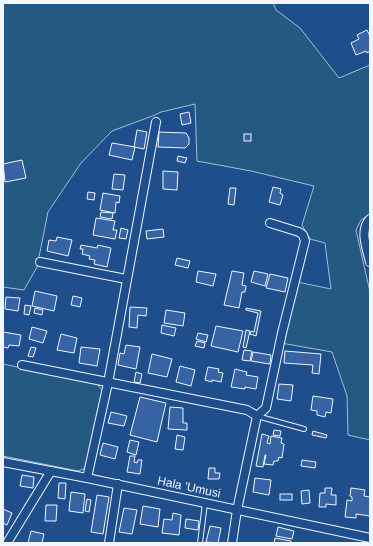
<svg xmlns="http://www.w3.org/2000/svg" width="373" height="546" font-family="Helvetica,sans-serif">
<style>
.green{fill:#245a82;stroke:#a8bbd7}
.building{fill:#3563a3;stroke:#f2f6ff}
.lines{fill:none;stroke-linecap:round;stroke-linejoin:round}
.lane-casing{stroke:#f2f6ff;stroke-width:6}
.street-casing{stroke:#f2f6ff;stroke-width:10}
.lane{stroke:#1f4e8c;stroke-width:4}
.street{stroke:#1f4e8c;stroke-width:8}
.labels{text-anchor:middle;stroke-width:3;stroke-linejoin:round;paint-order:stroke}
.street-label{font-size:12px;fill:#f2f6ff;stroke:#1f4e8c}
</style>
<rect width="100%" height="100%" fill="#1f4e8c"/>
<g class="green">
<path d="M3,3H273L276,10L300,28L339,78L370,65V214L361,220L356,230L370,292V440L348,435L347,396L332,352L281,343L297,282L331,289L325,243L310,239L302,225L314,186L251,171L197,161L195,104L161,112L155,115L112,131L81,163L48,212L37,267L24,290L3,287Z"/>
<path d="M3,364L97,384L103,391L86,468L78,471L3,456Z"/>
</g>
<g class="building">
<path d="M367,30L370,36V51L367,53L366,51L356,55L351,43L359,39L357,35Z"/>
<path d="M189,112L191,123L182,125L180,114Z"/>
<path d="M137,130L147,132L144,149L134,147Z"/>
<path d="M159,132L186,133L189,138V144L185,148L158,147Z"/>
<rect x="244" y="134" width="7" height="7"/>
<path d="M112,143L135,147L132,160L109,155Z"/>
<path d="M178,156L187,158L185,163L177,161Z"/>
<path d="M22,160L26,178L5,182L3,164Z"/>
<path d="M163,171L178,172L177,190L163,189Z"/>
<path d="M114,174L125,175L123,190L112,189Z"/>
<path d="M273,187L281,189L280,193L283,195L280,205L269,202Z"/>
<path d="M230,188H236L234,205L228,204Z"/>
<path d="M88,192L95,193L94,200L87,199Z"/>
<path d="M103,193L120,196L119,203L116,202L115,213L100,210Z"/>
<path d="M101,212L113,213L112,219L100,217Z"/>
<path d="M96,218L115,221L113,230H117L115,239L93,235Z"/>
<path d="M121,228L128,230L126,239L119,238Z"/>
<path d="M163,229L164,237L147,239L146,231Z"/>
<path d="M57,237L72,240L68,256L47,251L49,240L56,241Z"/>
<path d="M81,245L97,248L98,245L111,248L107,267L94,264L95,260L89,259L90,256L82,254L83,249H80Z"/>
<path d="M177,258L190,261L188,268L175,265Z"/>
<path d="M198,271L216,274L213,286L196,282Z"/>
<path d="M232,271L244,273L242,285L246,286L245,292H242L239,308L224,305Z"/>
<path d="M254,271L268,274L265,286L251,282Z"/>
<path d="M270,274L288,278L285,292L266,288Z"/>
<path d="M35,291L57,296L54,311L32,306Z"/>
<path d="M73,296L82,298L80,307L71,305Z"/>
<path d="M6,297L20,298L18,311L5,309Z"/>
<path d="M25,305L31,306L29,315L24,314Z"/>
<path d="M130,307L147,308L146,316L138,315L137,328L129,327Z"/>
<path d="M35,308L43,310L42,315L34,313Z"/>
<path d="M246,308L261,311L256,336L250,334L251,331L254,332L258,313L246,310Z"/>
<path d="M166,310L185,313L183,326L164,323Z"/>
<path d="M162,325L176,328L174,336L161,333Z"/>
<path d="M216,326L243,331L238,352L211,346Z"/>
<path d="M32,327L47,331L43,343L29,339Z"/>
<path d="M246,330L250,331L246,348L243,347Z"/>
<path d="M3,332L21,335L19,346L9,345L8,348L3,347Z"/>
<path d="M198,333L208,335L206,342L196,339Z"/>
<path d="M61,334L77,338L74,353L57,350Z"/>
<path d="M197,341L205,343L204,348L195,346Z"/>
<path d="M126,345L140,347L136,369L118,365L120,353L124,354Z"/>
<path d="M31,347L36,348L33,357L28,356Z"/>
<path d="M81,347L100,349L97,366L79,363Z"/>
<path d="M244,350L252,351L250,361L242,360Z"/>
<path d="M285,351L321,354L319,374L312,373L313,365L284,363Z"/>
<path d="M253,352L271,355L270,364L251,361Z"/>
<path d="M152,354L172,359L167,377L148,373Z"/>
<path d="M180,366L195,370L191,386L176,382Z"/>
<path d="M208,367L219,369L218,372L223,373L221,382L212,380V382L205,380Z"/>
<path d="M235,369L247,372L246,375L258,377L256,389L245,387V389L231,387Z"/>
<path d="M136,372L142,374L140,383L134,382Z"/>
<path d="M279,384L293,385L291,401L277,399Z"/>
<path d="M313,396L333,399L331,413L326,412L325,417L317,415V411L311,410Z"/>
<path d="M140,397L166,403L157,442L130,435Z"/>
<path d="M170,407L183,408V423H187V430L168,429Z"/>
<path d="M111,412L127,416L124,426L108,423Z"/>
<path d="M274,430L281,431L280,436L273,435Z"/>
<path d="M313,431L327,435L326,438L312,435Z"/>
<path d="M262,434L269,436L267,443L270,444L271,436L282,438L281,443L284,444L282,458L279,457L278,461H274L273,465L264,464L266,455H265L263,467L256,466Z"/>
<path d="M177,435L185,437L183,450L175,449Z"/>
<path d="M130,440L139,442L136,455L127,452Z"/>
<path d="M103,443L118,447L115,459L100,455Z"/>
<path d="M130,456H135L134,462L137,463L138,460H142L140,474L127,472Z"/>
<path d="M302,460L316,462L315,468L301,466Z"/>
<path d="M209,468H215V473H220L219,479H208Z"/>
<path d="M22,475L34,477L33,488L20,486Z"/>
<path d="M255,478L271,480L269,495L253,492Z"/>
<path d="M59,483H66L65,499L58,498Z"/>
<path d="M325,488H332L331,495H336V505L326,504V507H319L320,493H325Z"/>
<path d="M351,488L365,490L364,496L370,497V516L356,514V518L345,517L347,500L352,501V497L350,496Z"/>
<path d="M309,490L310,503L302,504L301,491Z"/>
<path d="M71,492L85,494L83,513L69,511Z"/>
<rect x="280" y="494" width="12" height="6"/>
<path d="M97,495L109,497L103,534L91,532Z"/>
<path d="M87,499L91,500L89,512L85,511Z"/>
<path d="M46,505H57L56,521H45Z"/>
<path d="M143,506L160,509L158,527L140,524Z"/>
<path d="M124,508L137,510L132,534L119,532Z"/>
<path d="M3,509L12,513L7,525L3,523Z"/>
<path d="M173,513L181,515L179,535L162,533L164,519L172,520Z"/>
<path d="M186,519L199,521L198,530L185,528Z"/>
<path d="M210,526L221,528L218,543L206,542Z"/>
<path d="M278,527L294,531L292,539L276,536Z"/>
<path d="M31,531L44,534L42,543H28Z"/>
<path d="M275,538L291,541V543H274Z"/>
</g>
<g class="lines">
<defs>
<g id="lane">
<path d="M257,416L304,429"/>
<path d="M200,543L205,503"/>
</g>
<g id="street">
<path d="M370,219C359,230 367,249 370,262"/>
<path d="M40,262L126,279"/>
<path d="M22,365L247,410L257,416L237,510L232,543"/>
<path d="M257,416L266,408L282,333L305,241L303,235L299,232L270,223"/>
<path d="M3,462L87,478L370,538"/>
<path d="M87,478L108,383L156,122"/>
<path d="M7,543L51,471"/>
<path d="M109,543L118,484"/>
</g>
</defs>
<use href="#lane" class="lane-casing"/>
<use href="#street" class="street-casing"/>
<use href="#lane" class="lane"/>
<use href="#street" class="street"/>
</g>
<g class="labels">
<g class="street-label">
<text transform="translate(189 487) rotate(12)" y="4">Hala 'Umusi</text>
</g>
</g>
<rect width="373" height="546" fill="none" stroke="#f2f6ff" stroke-width="8"/>
</svg>
